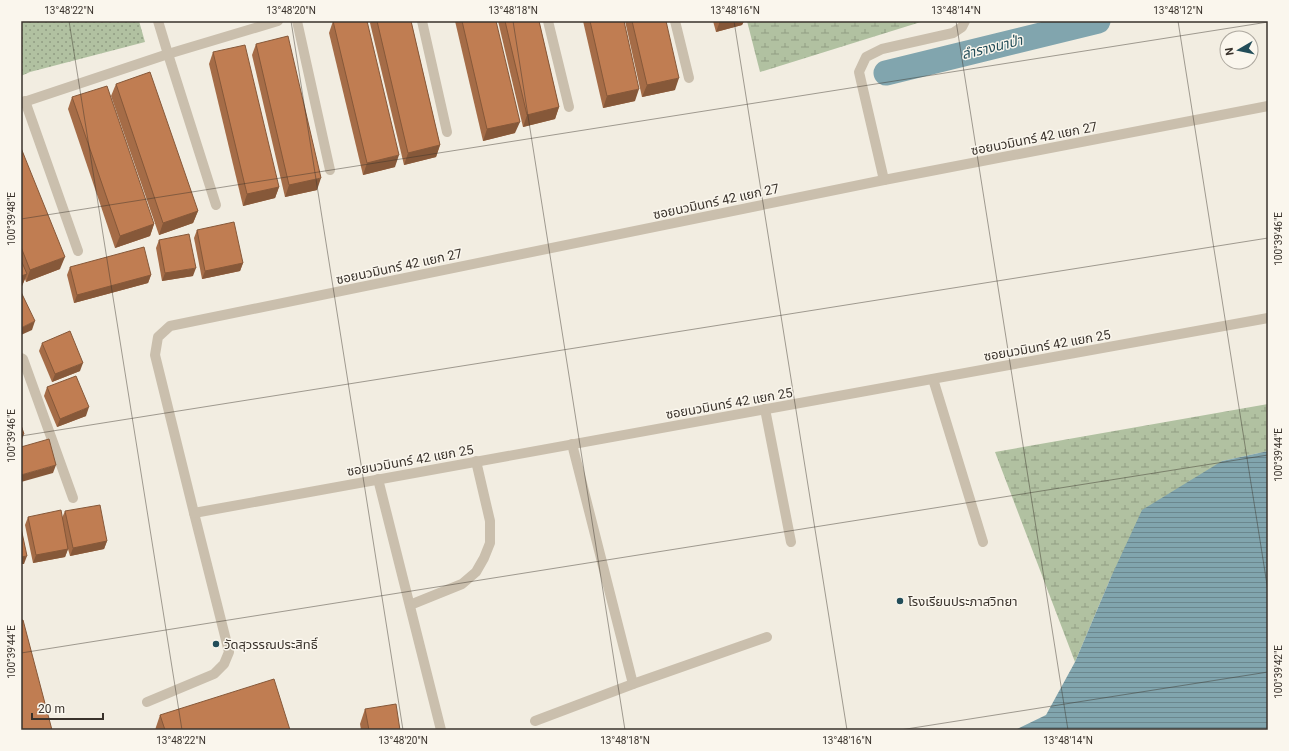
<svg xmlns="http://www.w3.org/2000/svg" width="1289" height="751" font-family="Roboto,'Noto Sans Thai',sans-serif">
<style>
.grass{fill:url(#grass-dots)}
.wetland{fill:url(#wetland-marsh)}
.water{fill:url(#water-rules)}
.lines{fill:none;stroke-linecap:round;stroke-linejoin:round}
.canal{stroke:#81a5ae;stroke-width:25}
.service{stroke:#cabfad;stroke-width:10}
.minor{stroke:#cabfad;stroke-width:10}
.wall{fill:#a56c47}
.shaded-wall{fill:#865839}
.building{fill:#c07d52;stroke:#865839}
.ticks{fill:none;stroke:#39322b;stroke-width:1;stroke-opacity:0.45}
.poi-dot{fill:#224d59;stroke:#faf6ed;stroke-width:1.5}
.labels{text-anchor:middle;stroke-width:3;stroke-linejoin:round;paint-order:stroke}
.street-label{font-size:13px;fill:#39322b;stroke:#faf6ed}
.poi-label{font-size:13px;fill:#39322b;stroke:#faf6ed;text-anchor:start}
.water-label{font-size:14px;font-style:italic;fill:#224d59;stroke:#faf6ed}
.neatline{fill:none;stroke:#39322b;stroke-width:1.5}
.ticks-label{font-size:10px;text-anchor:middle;fill:#39322b}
</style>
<defs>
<pattern id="grass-dots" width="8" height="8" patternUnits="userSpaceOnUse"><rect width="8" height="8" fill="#b1c1a1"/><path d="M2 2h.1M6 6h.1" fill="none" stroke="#919d83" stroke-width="1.8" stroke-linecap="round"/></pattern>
<pattern id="wetland-marsh" width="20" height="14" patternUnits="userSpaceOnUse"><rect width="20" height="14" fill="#b1c1a1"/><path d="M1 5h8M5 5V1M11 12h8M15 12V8" fill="none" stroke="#919d83"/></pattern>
<pattern id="water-rules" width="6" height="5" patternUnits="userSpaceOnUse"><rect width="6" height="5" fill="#81a5ae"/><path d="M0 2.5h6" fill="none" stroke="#6b878e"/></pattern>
</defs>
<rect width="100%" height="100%" fill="#f2ede1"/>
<path class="grass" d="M21,21H139L145,42L30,72L21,76Z"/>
<g class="wetland">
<path d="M747,21H924L760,72Z"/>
<path d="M1268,404V451L1222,461L1111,577L1075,662L995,452Z"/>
</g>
<path class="water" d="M1268,451V730H1015L1046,715L1075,662L1111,577L1142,510L1222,461Z"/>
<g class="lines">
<path class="canal" d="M886,73L1098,21"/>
<path class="service" d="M147,702L214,674L224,664L229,652L194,513"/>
<g class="minor">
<path d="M158,21L168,54L216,205"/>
<path d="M297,21L330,170"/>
<path d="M422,21L447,132"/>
<path d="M548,21L569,107"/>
<path d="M675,21L689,78"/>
<path d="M25,101L78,251"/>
<path d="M21,103L168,54L278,21"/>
<path d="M1268,106L884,180L170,326L158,337L155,355L194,513L1268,318"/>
<path d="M884,180L859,72L866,57L882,49L953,33L962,27L965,21"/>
<path d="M21,358L23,359L73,498"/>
<path d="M933,379L983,542"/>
<path d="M765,409L791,542"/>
<path d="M572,444L633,684"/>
<path d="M378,479L441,730"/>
<path d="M410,605L462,584L476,572L484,558L490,543V521L476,461"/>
<path d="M535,721L633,684L767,637"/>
</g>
</g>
<g class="wall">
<path d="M333,21L395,167L363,175L329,33Z"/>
<path d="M371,21H411L440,145L436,157L404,165L370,23Z"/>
<path d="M455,21H496L515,133L483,141Z"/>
<path d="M498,21H539L559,107L555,119L523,127Z"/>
<path d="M583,21H624L635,101L603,108Z"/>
<path d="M625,21H666L675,90L642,97Z"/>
<path d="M713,21H744L742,25L716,32Z"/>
<path d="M256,44L317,190L285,197L252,55Z"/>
<path d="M213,52L279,187L275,198L243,206L209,64Z"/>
<path d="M116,84L198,211L193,223L159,235L111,96Z"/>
<path d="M72,97L154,224L150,236L115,248L68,109Z"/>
<path d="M21,148L60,269L26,282L25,279L22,286H21Z"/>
<path d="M197,230L243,263L240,271L202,279L194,238Z"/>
<path d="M159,240L193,276L162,281L156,248Z"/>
<path d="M70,267L151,275L148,283L74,303L67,275Z"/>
<path d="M42,343L80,371L52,382L39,351Z"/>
<path d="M47,387L86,416L57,427L44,396Z"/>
<path d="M65,511L107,541L104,549L70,556L68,549L65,557L33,563L25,525L28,517L62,518Z"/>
<path d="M365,709L400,730H361L360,724Z"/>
<path d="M160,715L290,730H155Z"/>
</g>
<g class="shaded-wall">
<path d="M720,21H744L742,25L716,32Z"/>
<path d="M679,78L675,90L642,97L647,85Z"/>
<path d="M639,89L635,101L603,108L607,96Z"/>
<path d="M559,107L555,119L523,127L527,115Z"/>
<path d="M520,122L515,133L483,141L487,129Z"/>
<path d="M440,145L436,157L404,165L408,153Z"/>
<path d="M399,155L395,167L363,175L367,163Z"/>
<path d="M321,178L317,190L285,197L289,185Z"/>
<path d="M279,187L275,198L243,206L247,194Z"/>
<path d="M198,211L193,223L159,235L163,223Z"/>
<path d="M154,224L150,236L115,248L120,236Z"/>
<path d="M65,257L60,269L26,282L30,270Z"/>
<path d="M243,263L240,271L202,279L205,271Z"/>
<path d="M196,268L193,276L162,281L165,273Z"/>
<path d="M27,274L22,286H21V276Z"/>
<path d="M151,275L148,283L74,303L77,295Z"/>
<path d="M35,321L32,330L21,335V328Z"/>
<path d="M83,363L80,371L52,382L55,374Z"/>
<path d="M89,407L86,416L57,427L60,419Z"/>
<path d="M24,434L21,442V435Z"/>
<path d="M56,465L53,473L21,482V475Z"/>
<path d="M107,541L104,549L70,556L73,548Z"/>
<path d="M68,549L65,557L33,563L36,555Z"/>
<path d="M27,556L24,564H21V557Z"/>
</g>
<g class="building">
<path d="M333,21H367L399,155L367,163Z"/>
<path d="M377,21H411L440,145L408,153Z"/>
<path d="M462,21H496L520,122L487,129Z"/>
<path d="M505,21H539L559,107L527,115Z"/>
<path d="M590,21H624L639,89L607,96Z"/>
<path d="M632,21H666L679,78L647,85Z"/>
<path d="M288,36L321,178L289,185L256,44Z"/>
<path d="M245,45L279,187L247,194L213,52Z"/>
<path d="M150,72L198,211L163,223L116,84Z"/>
<path d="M107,86L154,224L120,236L72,97Z"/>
<path d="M21,148L65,257L30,270L21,247Z"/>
<path d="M234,222L243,263L205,271L197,230Z"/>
<path d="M189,234L196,268L165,273L159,240Z"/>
<path d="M144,247L151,275L77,295L70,267Z"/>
<path d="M21,260L27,274L21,276Z"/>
<path d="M21,292L35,321L21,328Z"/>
<path d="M70,331L83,363L55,374L42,343Z"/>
<path d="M76,376L89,407L60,419L47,387Z"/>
<path d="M21,425L24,434L21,435Z"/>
<path d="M49,439L56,465L21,475V447Z"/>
<path d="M100,505L107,541L73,548L65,511Z"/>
<path d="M61,510L68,549L36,555L28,517Z"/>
<path d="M21,528L27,556L21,557Z"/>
<path d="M21,620H23L52,730H21Z"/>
<path d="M274,679L290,730H165L160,715Z"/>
<path d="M396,704L400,730H369L365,709Z"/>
</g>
<path class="ticks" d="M69,21L182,730M291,21L403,730M513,21L625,730M734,21L847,730M956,21L1068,730M1178,21L1268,591M21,219L1268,22M21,436L1268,238M21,653L1268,455M900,730L1268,672"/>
<g class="poi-dot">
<circle cx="900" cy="601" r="4"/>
<circle cx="216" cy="644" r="4"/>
</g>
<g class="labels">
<g class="street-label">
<text transform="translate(1034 138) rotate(-11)" y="5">ซอยนวมินทร์ 42 แยก 27</text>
<text transform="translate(716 201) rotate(-12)" y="5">ซอยนวมินทร์ 42 แยก 27</text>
<text transform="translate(399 266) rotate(-12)" y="5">ซอยนวมินทร์ 42 แยก 27</text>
<text transform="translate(1047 345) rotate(-10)" y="5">ซอยนวมินทร์ 42 แยก 25</text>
<text transform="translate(729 403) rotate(-10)" y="5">ซอยนวมินทร์ 42 แยก 25</text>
<text transform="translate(410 460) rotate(-10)" y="5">ซอยนวมินทร์ 42 แยก 25</text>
</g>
<g class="poi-label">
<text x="908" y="606">โรงเรียนประภาสวิทยา</text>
<text x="224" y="649">วัดสุวรรณประสิทธิ์</text>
</g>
<g class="water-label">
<text transform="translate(992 47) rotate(-14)" y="5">ลำรางนาป่า</text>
</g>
</g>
<rect width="1289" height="751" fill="none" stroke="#faf6ed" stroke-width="44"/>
<g transform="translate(1239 50) rotate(261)"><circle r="19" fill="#faf6ed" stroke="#ada89f"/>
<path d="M0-3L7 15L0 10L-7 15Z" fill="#224d59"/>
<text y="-6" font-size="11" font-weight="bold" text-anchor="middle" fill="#39322b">N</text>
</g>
<path d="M32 713v6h71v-6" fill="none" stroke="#39322b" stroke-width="2"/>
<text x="38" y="713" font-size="12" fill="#39322b" stroke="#faf6ed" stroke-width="3" paint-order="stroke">20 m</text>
<rect x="22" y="22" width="1245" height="707" class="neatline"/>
<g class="ticks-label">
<text x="69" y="14">13°48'22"N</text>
<text x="291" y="14">13°48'20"N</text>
<text x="513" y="14">13°48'18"N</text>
<text x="735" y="14">13°48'16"N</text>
<text x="956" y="14">13°48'14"N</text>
<text x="1178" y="14">13°48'12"N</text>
<text transform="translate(11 219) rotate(-90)" y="4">100°39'48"E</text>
<text transform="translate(1278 239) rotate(-90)" y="4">100°39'46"E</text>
<text transform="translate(11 436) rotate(-90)" y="4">100°39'46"E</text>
<text transform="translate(1278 455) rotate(-90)" y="4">100°39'44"E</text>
<text transform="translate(11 652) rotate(-90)" y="4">100°39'44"E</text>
<text transform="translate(1278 672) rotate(-90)" y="4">100°39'42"E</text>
<text x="181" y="744">13°48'22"N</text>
<text x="403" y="744">13°48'20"N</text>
<text x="625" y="744">13°48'18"N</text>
<text x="847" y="744">13°48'16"N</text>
<text x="1068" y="744">13°48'14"N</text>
</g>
</svg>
